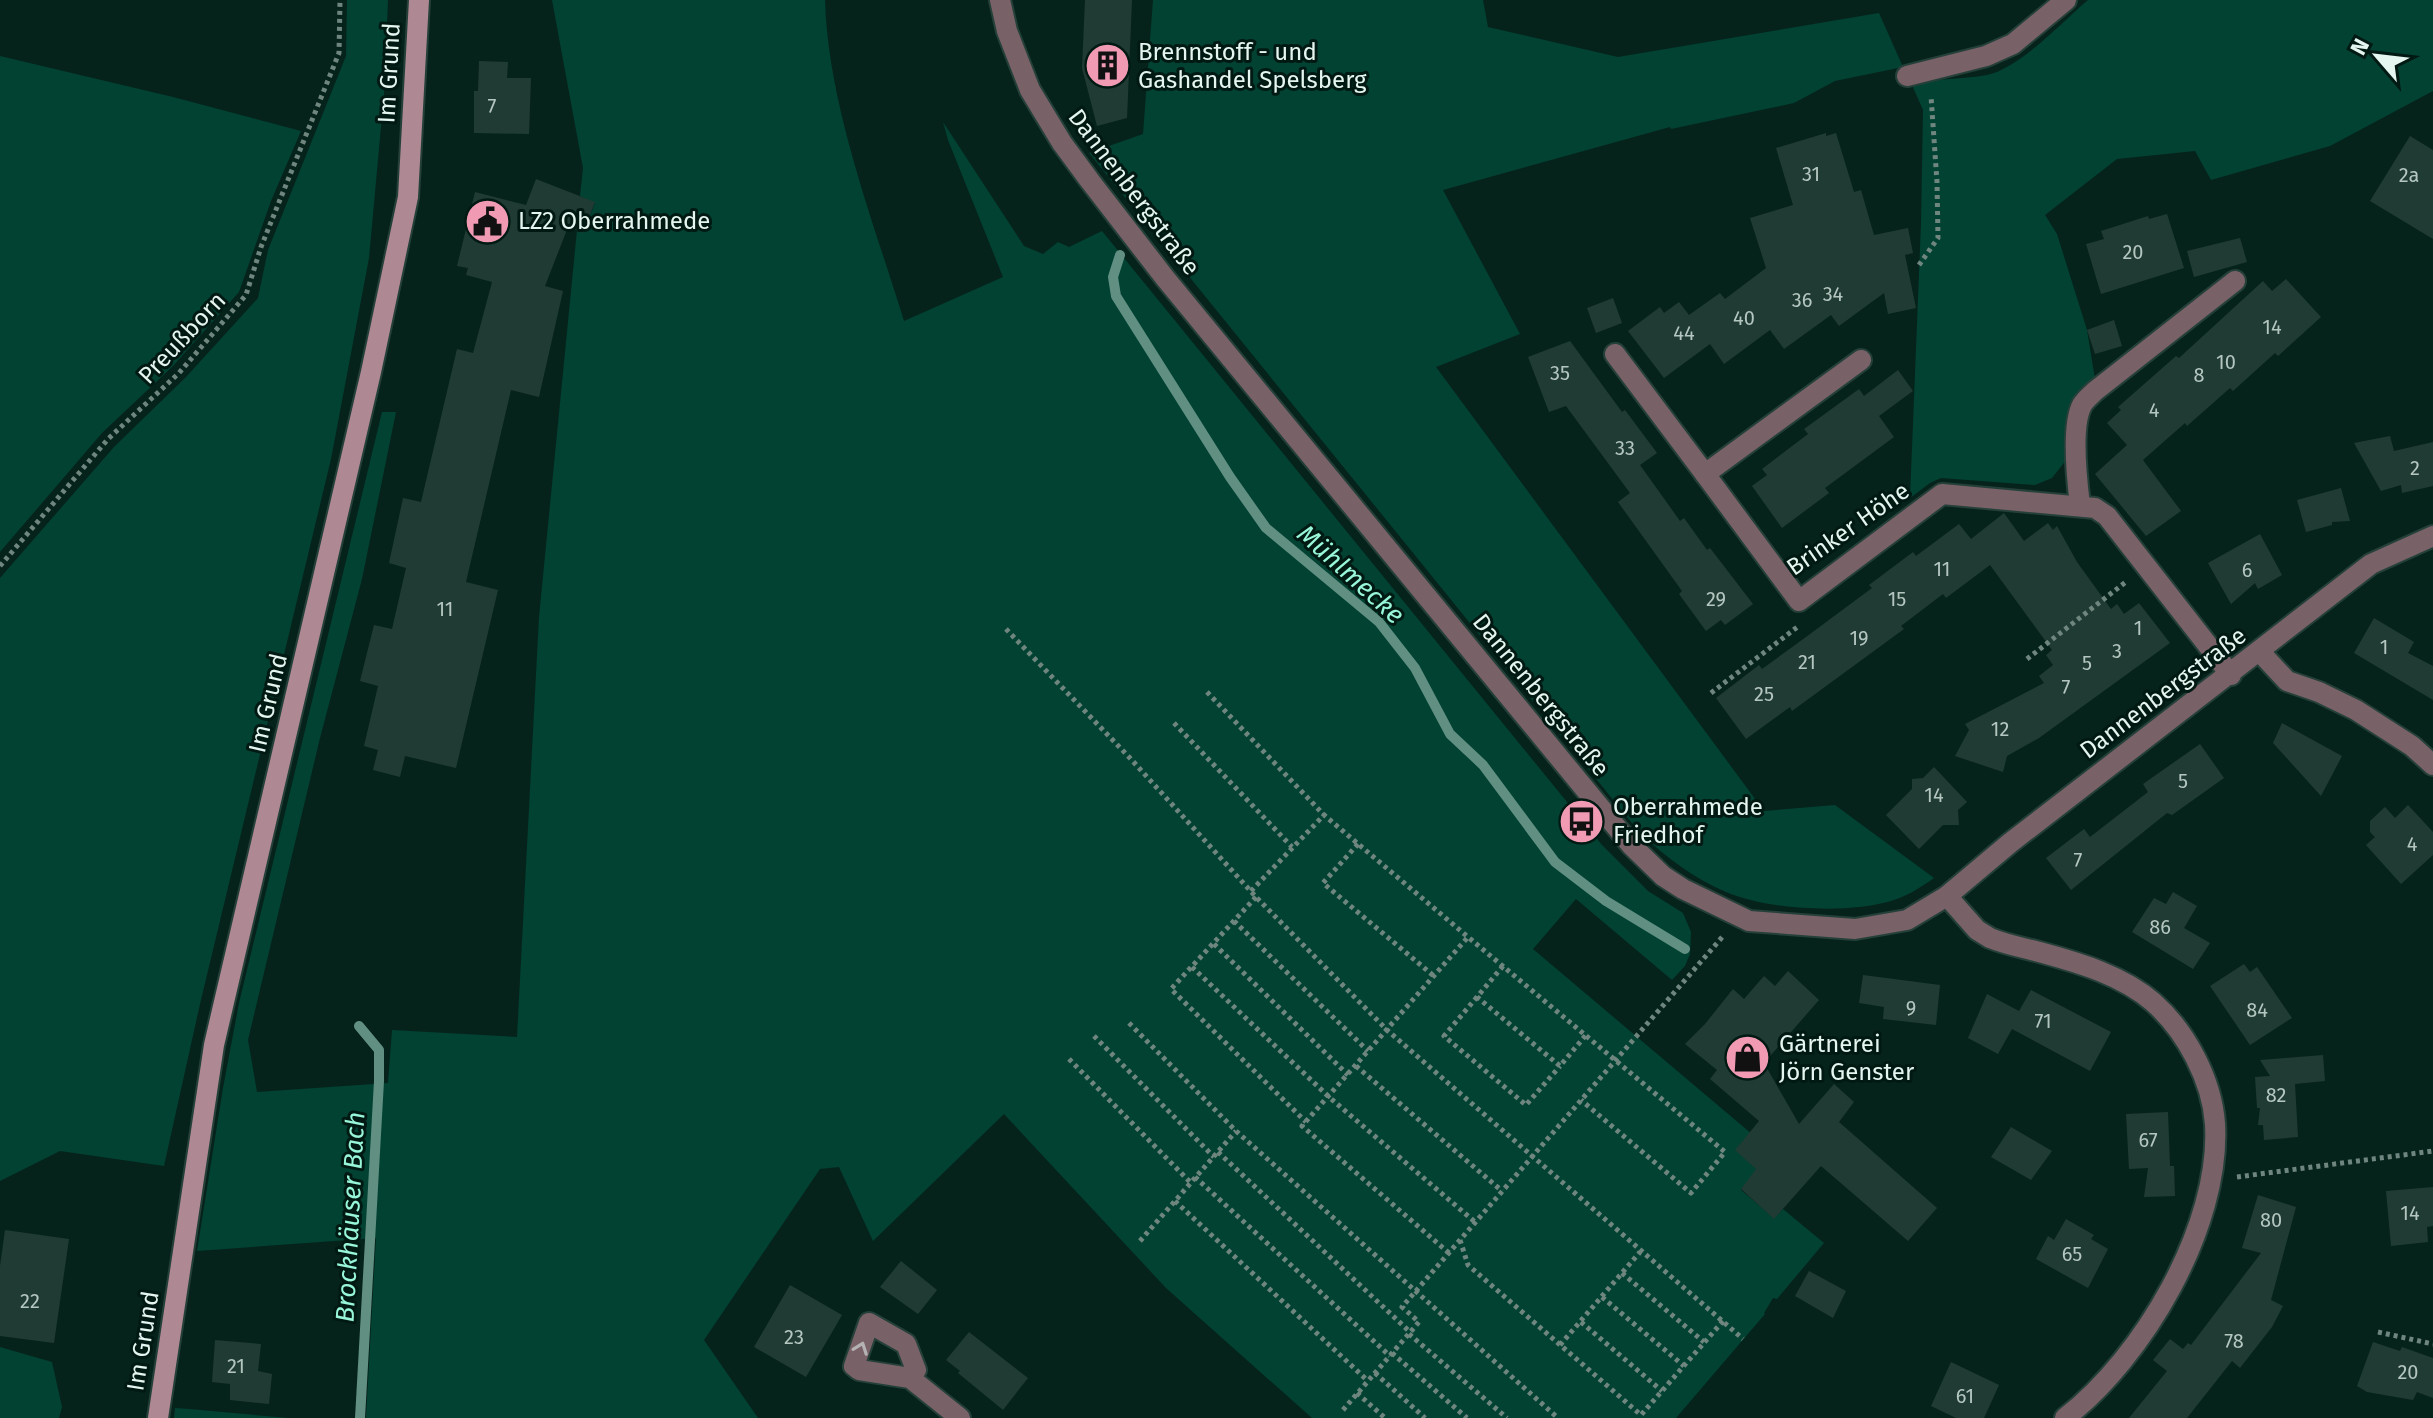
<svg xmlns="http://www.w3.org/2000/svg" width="2433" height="1418" font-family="'Fira Sans',sans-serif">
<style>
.green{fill:#024233}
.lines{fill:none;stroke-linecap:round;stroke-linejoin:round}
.stream{stroke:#619082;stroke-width:10}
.building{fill:#203b33}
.street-casing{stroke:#254039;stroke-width:24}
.secondary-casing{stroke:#254039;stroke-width:24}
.path{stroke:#6f867f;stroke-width:5;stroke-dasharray:4 4;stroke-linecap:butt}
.street{stroke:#796168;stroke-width:20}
.secondary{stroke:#ae8893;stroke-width:20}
.oneway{stroke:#b4b2b2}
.labels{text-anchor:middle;stroke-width:6;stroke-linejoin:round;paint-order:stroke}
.number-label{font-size:20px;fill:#b4c6c0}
.poi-label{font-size:24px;fill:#e5f5ef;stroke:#001912;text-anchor:start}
.street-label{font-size:24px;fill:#e5f5ef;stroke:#001912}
.water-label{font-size:26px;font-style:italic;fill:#99f7d9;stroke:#001912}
</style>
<rect width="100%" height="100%" fill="#06231b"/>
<g class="green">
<path d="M347,0H388L384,94L369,258L331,459L200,1004L164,1166L60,1151L0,1181V578L114,447L186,377L258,298L268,250L346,56Z"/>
<path d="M552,0H825C828,105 873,220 904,321L1003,277L948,140L943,122L1024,246L1043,254L1058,242L1069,247L1102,231L1602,845L1648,891L1683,913L1691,932L1690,954L1685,966L1672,980L1576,899L1533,949L1772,1151L1741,1190L1774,1218L1783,1209L1824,1243L1777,1299L1773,1298L1764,1313L1765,1314L1676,1418H1312L1166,1288L1004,1114L873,1241L839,1167L820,1169L704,1340L758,1418H366L376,1238L197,1251L223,1088L239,1003L382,412H396L362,579L320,738L248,1040L257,1092L388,1083L392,1030L517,1037L539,617L577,230L583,232L595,203L580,196L583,168Z"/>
<path d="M1153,0H1483L1488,27L1618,57L1879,13L1903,67L1835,81L1794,103L1671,129L1670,127L1443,190L1520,334L1436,367L1764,811L1835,805L1934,878C1920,888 1907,896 1891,901C1848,914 1767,910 1726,892C1693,878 1666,857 1640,833L1089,153L1143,134Z"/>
<path d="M2088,0H2433V91L2330,146L2211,180L2195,151L2117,159L2045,215L2057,234L2087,330L2095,379L2067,459L2052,478L2035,485L1941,478L1930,483L1910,498L1921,224L1923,110L1912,85C1937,77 1962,80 1987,75C2020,68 2062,22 2088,0Z"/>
<path d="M0,56L173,97L301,131L271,201L239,292L173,366L102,433L0,552Z"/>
<path d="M0,1347L52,1362L62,1407L59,1418H0Z"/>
<path d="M175,1408L189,1409L288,1418H174Z"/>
</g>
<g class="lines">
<g class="stream">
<path d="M1120,255L1113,277L1116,296L1230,477L1266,528L1379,622L1415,668L1450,734L1483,765L1555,862L1606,901L1685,949"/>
<path d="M359,1026L379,1050V1081L360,1418"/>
</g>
</g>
<g class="building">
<path d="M1085,0H1132L1127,118L1097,126L1082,68Z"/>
<path d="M479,61L508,62L507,78H531L529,134L474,133V91H478Z"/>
<path d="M1826,133V136L1836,133L1854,192L1861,190L1874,235L1908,228L1913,253L1905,255L1916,308L1888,314L1884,293L1839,326L1831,315L1784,349L1770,330L1724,364L1710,344L1664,378L1628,331L1660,307L1664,313L1679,302L1689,315L1720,293L1725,299L1766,268L1750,218L1793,205L1776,148Z"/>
<path d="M2410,136L2433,150V239L2370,201Z"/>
<path d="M536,179L595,202L583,233L568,227L545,286L563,291L539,397L511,390L466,582L498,590L456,768L405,756L400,777L373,770L378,750L364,746L378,686L360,681L374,625L392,629L406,568L389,563L403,498L421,502L457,349L473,353L492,282L466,275L468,268L457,266L475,192L526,205Z"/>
<path d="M2167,214L2184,268L2101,294L2086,244L2104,239L2101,231L2148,216L2149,219Z"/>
<path d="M2240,238L2247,262L2194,277L2187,251Z"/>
<path d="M2286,279L2321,317L2278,356L2275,353L2233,391L2230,388L2187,426L2185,423L2143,460L2181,511L2146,536L2095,474L2127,445L2107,423L2121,410L2118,407L2176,356L2179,358L2263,281L2272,291Z"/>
<path d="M1613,298L1622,323L1596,333L1587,308Z"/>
<path d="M2114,320L2122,346L2095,354L2087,330Z"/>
<path d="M1570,341L1622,412L1625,410L1657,453L1640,465L1680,521L1684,518L1707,550L1710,548L1753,604L1725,625L1721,620L1706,631L1679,594L1682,591L1618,502L1630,493L1566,406L1549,412L1528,357Z"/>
<path d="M1898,370L1913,391L1879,416L1894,437L1825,488L1829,493L1782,528L1752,486L1767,475L1762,469L1808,434L1804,429L1859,389L1864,396Z"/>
<path d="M2390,436L2394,451L2433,442V486L2402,493L2401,485L2381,491L2354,443Z"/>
<path d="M2341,488L2350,521L2332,522V525L2306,532L2297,500Z"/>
<path d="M2004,513L2024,541L2048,523L2053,530L2057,526L2077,562L2111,609L2117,604L2124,614L2139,603L2170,643L2039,738L2007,756L2003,772L1955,756L1969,730L1965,724L2044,683L2039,676L2053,665L2046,655L2052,650L1990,565L1946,598L1943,594L1901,626L1904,629L1792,711L1790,707L1746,739L1716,698L1759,665L1762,669L1806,637L1872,588L1869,585L1913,552L1916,556L1959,524L1971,539Z"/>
<path d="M2260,534L2282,575L2258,589L2255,583L2231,604L2208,563Z"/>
<path d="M2374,618L2414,642L2408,653L2433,666V700L2354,653Z"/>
<path d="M2282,723L2342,756L2321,796L2273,743Z"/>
<path d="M2200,744L2224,778L2172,815L2167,813L2071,890L2046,858L2084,829L2090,837L2148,792L2143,784Z"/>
<path d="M1934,767L1967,802L1958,810L1959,825H1943L1919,849L1886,815L1912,789V779L1923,778Z"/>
<path d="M2408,805L2433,832V855L2401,884L2366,845L2375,837L2370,832V821L2385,807L2395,818Z"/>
<path d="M2173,892L2197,906L2184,928L2210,943L2193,969L2132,932L2154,898L2166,904Z"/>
<path d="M2244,964L2250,972L2257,967L2292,1018L2250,1045L2210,986Z"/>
<path d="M1788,971L1819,1000L1764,1063L1799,1124L1834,1084L1854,1102L1839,1122L1937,1208L1908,1241L1821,1166L1774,1219L1741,1189L1756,1169L1735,1150L1759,1121L1710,1079L1717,1070L1685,1044L1705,1024L1733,989L1744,999L1764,976L1775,986Z"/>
<path d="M1863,975L1940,985L1936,1025L1883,1019L1884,1007L1859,1003Z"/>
<path d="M2031,990L2111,1032L2090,1071L2012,1029L1998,1054L1968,1038L1987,994L2019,1011Z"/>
<path d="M2323,1055L2325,1081L2295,1084L2298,1137L2264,1140L2263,1125H2258L2260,1108H2257L2255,1077L2270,1076L2260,1060Z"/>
<path d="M2168,1112L2170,1166H2174L2175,1196L2144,1197L2148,1168L2129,1169L2126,1114Z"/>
<path d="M2011,1127L2052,1151L2031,1180L1991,1157Z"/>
<path d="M2433,1187V1226L2427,1227L2428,1242L2391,1246L2386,1191Z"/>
<path d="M2258,1195L2296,1207L2271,1300L2283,1306L2272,1327L2240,1368L2232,1361L2187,1418H2129L2167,1371L2153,1360L2170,1339L2183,1349L2188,1343L2191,1345L2261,1253L2242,1248Z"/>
<path d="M2066,1219L2094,1235L2091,1239L2108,1249L2088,1288L2036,1259L2048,1236L2054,1240Z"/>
<path d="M5,1230L69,1239L54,1343L0,1336V1266Z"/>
<path d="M901,1261L937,1290L918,1314L880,1287Z"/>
<path d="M1809,1271L1846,1291L1833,1318L1795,1296Z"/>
<path d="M790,1285L842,1315L806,1377L754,1347Z"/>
<path d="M969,1332L1028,1378L1003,1410L958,1373L960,1371L946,1360Z"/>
<path d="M215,1340L261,1344L258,1371L272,1374L269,1404L230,1400V1384L212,1382Z"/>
<path d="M2373,1342L2400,1351L2402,1347L2433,1358V1398L2417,1392L2413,1400L2367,1392L2357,1386Z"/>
<path d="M1951,1362L1999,1385L1984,1418H1956L1931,1406Z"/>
</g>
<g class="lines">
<defs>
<g id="street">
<path d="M1000,0L1007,31L1030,90L1062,143L1090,181L1165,278L1631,845L1663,876L1683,889L1749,921L1855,929L1907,920L1947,896L2010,843L2371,564L2433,536"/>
<path d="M1907,76L1986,56L2013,44L2066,0"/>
<path d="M1615,354L1705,474L1861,360"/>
<path d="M1705,474L1799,601L1942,494L2095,508L2107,516L2231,675"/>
<path d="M2080,505C2077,481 2071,426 2082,405C2085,400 2091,395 2095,391L2235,281"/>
<path d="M2260,652L2287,681L2319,692L2356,710L2412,746L2433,765"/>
<path d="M1947,896L1977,930L1990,938C2007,945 2025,948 2043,953C2080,963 2123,976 2153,1002C2186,1031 2212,1080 2215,1124C2221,1226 2143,1358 2065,1418"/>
<path d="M910,1378L916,1370L906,1344L869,1323L854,1366L859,1370L910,1378L960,1418"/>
</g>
<path id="secondary" d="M158,1418L214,1045L371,372L408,197L419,0"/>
</defs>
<use href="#street" class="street-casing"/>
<use href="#secondary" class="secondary-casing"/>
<g class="path">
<path d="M1919,265L1938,238L1937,182L1931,96"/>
<path d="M0,566L108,439L179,373L246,295L261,247L339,53L340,0"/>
<path d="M1006,629L1129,757L1256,897L1387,1030L1743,1339"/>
<path d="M2027,659L2127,581"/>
<path d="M1207,692L1324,815"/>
<path d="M1711,693L1800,625"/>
<path d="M1174,723L1292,847"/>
<path d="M1358,844L1323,883L1435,977"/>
<path d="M1251,891L1324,815L1468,937"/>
<path d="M1256,897L1171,989L1306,1122"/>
<path d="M1234,921L1368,1051"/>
<path d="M1214,944L1348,1075"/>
<path d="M1503,966L1477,997L1560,1066L1586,1035"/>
<path d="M1192,967L1329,1097L1475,1222"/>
<path d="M1477,997L1444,1036L1526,1105L1560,1066"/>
<path d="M1129,1023L1236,1131L1558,1418"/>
<path d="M1094,1036L1214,1157"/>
<path d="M1069,1059L1190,1182"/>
<path d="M1356,1066L1502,1191"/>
<path d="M1218,1152L1410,1332"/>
<path d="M1195,1177L1390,1356"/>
<path d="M2237,1177L2433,1151"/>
<path d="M1175,1201L1368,1381"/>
<path d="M1460,1240L1468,1265L1641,1415L1723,1321"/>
<path d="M1140,1241L1236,1131"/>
<path d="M1449,1253L1302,1126L1468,937L1725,1152L1691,1193L1581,1100"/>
<path d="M1622,1273L1704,1342"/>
<path d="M1602,1297L1684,1366"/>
<path d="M1581,1322L1662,1391"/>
<path d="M2378,1332L2433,1344"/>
<path d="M1409,1334L1507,1418"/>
<path d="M1560,1345L1640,1252"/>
<path d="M1392,1353L1467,1418"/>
<path d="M1375,1373L1425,1418"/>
<path d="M1357,1393L1385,1418"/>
<path d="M1343,1410L1419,1322L1402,1307L1724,935"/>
</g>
<use href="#street" class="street"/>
<use href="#secondary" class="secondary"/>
</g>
<defs><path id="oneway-chevron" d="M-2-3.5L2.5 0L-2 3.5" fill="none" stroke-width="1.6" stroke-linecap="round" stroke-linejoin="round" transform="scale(2)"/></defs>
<use class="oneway" href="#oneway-chevron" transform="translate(861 1348) rotate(-70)"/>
<defs>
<symbol id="building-disc" viewBox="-11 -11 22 22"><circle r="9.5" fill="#f19ab4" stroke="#001912"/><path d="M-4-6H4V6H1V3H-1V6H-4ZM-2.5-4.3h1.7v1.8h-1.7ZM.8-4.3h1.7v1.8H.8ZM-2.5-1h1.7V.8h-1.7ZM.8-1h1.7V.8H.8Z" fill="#111"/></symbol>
<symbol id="civic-disc" viewBox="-11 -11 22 22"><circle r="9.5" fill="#f19ab4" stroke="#001912"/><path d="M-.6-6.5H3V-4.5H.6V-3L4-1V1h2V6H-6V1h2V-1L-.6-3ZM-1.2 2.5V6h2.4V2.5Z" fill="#111"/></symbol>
<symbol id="bus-disc" viewBox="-11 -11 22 22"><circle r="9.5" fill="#f19ab4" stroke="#001912"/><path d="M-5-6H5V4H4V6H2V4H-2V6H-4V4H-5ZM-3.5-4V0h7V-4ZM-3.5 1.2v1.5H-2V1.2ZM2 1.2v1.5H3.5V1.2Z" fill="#111"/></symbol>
<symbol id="shop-disc" viewBox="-11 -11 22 22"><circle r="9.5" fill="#f19ab4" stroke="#001912"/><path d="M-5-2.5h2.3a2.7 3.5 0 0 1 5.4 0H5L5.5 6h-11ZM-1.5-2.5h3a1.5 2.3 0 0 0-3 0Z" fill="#111"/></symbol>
</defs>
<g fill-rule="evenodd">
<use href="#building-disc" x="1082" y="40" width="51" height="51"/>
<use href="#civic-disc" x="462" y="196" width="51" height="51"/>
<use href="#bus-disc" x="1556" y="796" width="51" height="51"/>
<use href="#shop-disc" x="1722" y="1032" width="51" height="51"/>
</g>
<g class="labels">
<g class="number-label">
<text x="492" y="113">7</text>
<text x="1811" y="181">31</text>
<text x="2409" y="182">2a</text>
<text x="2133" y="259">20</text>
<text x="1833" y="301">34</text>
<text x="1802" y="307">36</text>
<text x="1744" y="325">40</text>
<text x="2272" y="334">14</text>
<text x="1684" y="340">44</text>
<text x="2226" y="369">10</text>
<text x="1560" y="380">35</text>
<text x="2199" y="382">8</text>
<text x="2154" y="417">4</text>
<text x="1625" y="455">33</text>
<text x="2415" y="475">2</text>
<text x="1942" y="576">11</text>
<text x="2247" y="577">6</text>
<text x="1716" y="606">29</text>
<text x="1897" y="606">15</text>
<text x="445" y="616">11</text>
<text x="2138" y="635">1</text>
<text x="1859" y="645">19</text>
<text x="2384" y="654">1</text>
<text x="2117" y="658">3</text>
<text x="1807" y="669">21</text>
<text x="2087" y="670">5</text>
<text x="2066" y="694">7</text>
<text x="1764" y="701">25</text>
<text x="2000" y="736">12</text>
<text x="2183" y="788">5</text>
<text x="1934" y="802">14</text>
<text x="2412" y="851">4</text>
<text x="2078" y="867">7</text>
<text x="2160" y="934">86</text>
<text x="1911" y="1015">9</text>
<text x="2257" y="1017">84</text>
<text x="2043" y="1028">71</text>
<text x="2276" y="1102">82</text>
<text x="2148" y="1147">67</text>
<text x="2410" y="1220">14</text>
<text x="2271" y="1227">80</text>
<text x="2072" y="1261">65</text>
<text x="30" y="1308">22</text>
<text x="794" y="1344">23</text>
<text x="2234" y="1348">78</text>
<text x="236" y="1373">21</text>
<text x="2408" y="1379">20</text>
<text x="1965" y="1403">61</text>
</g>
<g class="poi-label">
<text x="1138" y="60">Brennstoff - und<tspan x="1138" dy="28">Gashandel Spelsberg</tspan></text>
<text x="518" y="229">LZ2 Oberrahmede</text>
<text x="1613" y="815">Oberrahmede<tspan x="1613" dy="28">Friedhof</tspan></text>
<text x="1779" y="1052">Gärtnerei<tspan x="1779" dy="28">Jörn Genster</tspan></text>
</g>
<g class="street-label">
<text transform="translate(389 73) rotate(-87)" y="8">Im Grund</text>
<text transform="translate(1134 192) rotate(53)" y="8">Dannenbergstraße</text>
<text transform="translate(182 338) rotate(-47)" y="8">Preußborn</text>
<text transform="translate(1848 529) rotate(-35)" y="8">Brinker Höhe</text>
<text transform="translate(2163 693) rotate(-37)" y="8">Dannenbergstraße</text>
<text transform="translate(1541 695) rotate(51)" y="8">Dannenbergstraße</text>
<text transform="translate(268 703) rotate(-77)" y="8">Im Grund</text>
<text transform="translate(143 1341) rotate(-81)" y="8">Im Grund</text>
</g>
<g class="water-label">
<text transform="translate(1351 574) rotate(42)" y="9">Mühlmecke</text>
<text transform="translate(350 1217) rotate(-87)" y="9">Brockhäuser Bach</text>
</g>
</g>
<g transform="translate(2377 56) rotate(298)" stroke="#001912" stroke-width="6" paint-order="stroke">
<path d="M0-6L14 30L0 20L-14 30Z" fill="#e5f5ef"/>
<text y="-12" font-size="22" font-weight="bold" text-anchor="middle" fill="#e5f5ef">N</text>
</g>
</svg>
